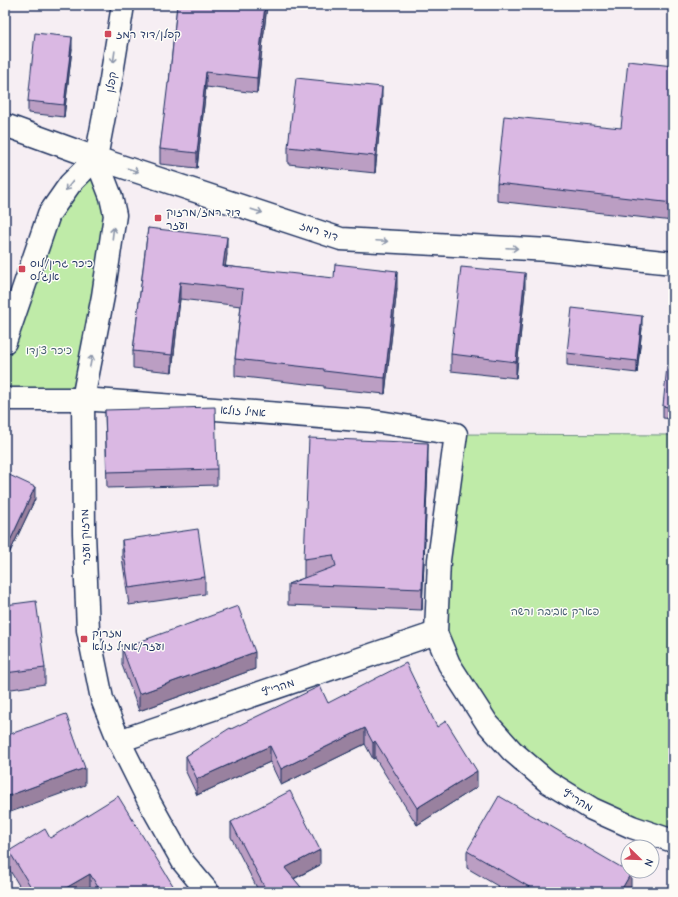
<svg xmlns="http://www.w3.org/2000/svg" width="678" height="897" font-family="'Comic Neue','Playpen Sans Hebrew',sans-serif">
<style>
.green{fill:#bfeba8;stroke:#6d8d83}
.lines{fill:none;stroke-linecap:round;stroke-linejoin:round}
.street-casing{stroke:#1b2f5e;stroke-width:25}
.secondary-casing{stroke:#1b2f5e;stroke-width:25}
.street{stroke:#fdfcf7;stroke-width:22}
.secondary{stroke:#fdfcf7;stroke-width:22}
.wall{fill:#bb9ec3;stroke:#1b2f5e}
.shaded-wall{fill:#99819f;stroke:#1b2f5e}
.building{fill:#dab8e3;stroke:#1b2f5e}
.oneway{stroke:#8c96aa}
.poi-dot{fill:#d1495b;stroke:#fdfcf7;stroke-width:1.5}
.labels{text-anchor:middle;stroke-width:3;stroke-linejoin:round;paint-order:stroke}
.poi-label{font-size:11px;fill:#1b2f5e;stroke:#fdfcf7;text-anchor:start}
.street-label{font-size:11px;fill:#1b2f5e;stroke:#fdfcf7}
.park-label{font-size:11px;fill:#445e70;stroke:#fdfcf7}
</style>
<rect width="100%" height="100%" fill="#f6eef3"/>
<filter id="ink" filterUnits="userSpaceOnUse"><feTurbulence type="fractalNoise" baseFrequency=".025" numOctaves="2"/><feDisplacementMap in="SourceGraphic" scale="8" xChannelSelector="R" yChannelSelector="G"/><feConvolveMatrix kernelMatrix="1 2 1 2 8 2 1 2 1" color-interpolation-filters="sRGB"/></filter>
<g filter="url(#ink)">
<g class="green">
<path d="M96,158L111,197L83,399H5V342L49,214Z"/>
<path d="M456,434L673,435V841L548,782L449,664L439,560Z"/>
</g>
<g class="lines">
<defs>
<g id="street">
<path d="M123,5L111,79L96,158L341,239L549,250L673,263"/>
<path d="M83,399L373,421L456,434L439,560L436,633L449,664L487,723L512,751L548,782L592,809L632,827L673,841"/>
<path d="M119,741L436,633"/>
</g>
<g id="secondary">
<path d="M5,125L96,158"/>
<path d="M96,158L111,197L115,215L103,296L83,399L84,533L88,630L102,699L119,741L150,803L183,862L208,892"/>
<path d="M5,342L49,214L70,184L96,158"/>
<path d="M5,399H83"/>
</g>
</defs>
<use href="#street" class="street-casing"/>
<use href="#secondary" class="secondary-casing"/>
<use href="#street" class="street"/>
<use href="#secondary" class="secondary"/>
</g>
<g class="wall">
<path d="M177,5H267L257,93L206,87L197,168L160,164V149L169,83Z"/>
<path d="M72,49L64,117L28,113V101Z"/>
<path d="M673,66V221L497,201V183L621,128Z"/>
<path d="M382,104L375,173L288,164V147Z"/>
<path d="M148,228L227,254L225,266L397,288L385,394L324,388V386L235,376V359L241,306L180,299L172,372L133,368V351Z"/>
<path d="M525,290L516,378L451,371V354Z"/>
<path d="M642,328L637,373L567,365V353Z"/>
<path d="M673,366V419L663,418V406Z"/>
<path d="M105,410L217,469V485L107,488Z"/>
<path d="M428,463L422,610L288,605V584L304,578V559Z"/>
<path d="M5,473L35,499L9,554L5,552Z"/>
<path d="M122,540L205,577V594L129,605L122,557Z"/>
<path d="M5,605L45,668V684L5,690Z"/>
<path d="M122,648L255,669L139,711L122,665Z"/>
<path d="M328,703L437,727L477,787L417,825L375,758L373,759L365,744L281,785L270,762L197,795L186,772V756L231,729Z"/>
<path d="M231,822L320,865L294,879L305,892H259L231,837Z"/>
<path d="M50,838L177,892H23L9,869V851Z"/>
<path d="M467,851L631,890L630,892H508L467,868Z"/>
</g>
<g class="shaded-wall">
<path d="M265,5H267L257,93V78Z"/>
<path d="M72,37V49L64,117V105Z"/>
<path d="M206,72V87L197,168V153Z"/>
<path d="M382,87V104L375,173V156Z"/>
<path d="M227,237V254L223,283V266Z"/>
<path d="M397,271V288L385,394V378Z"/>
<path d="M525,273V290L516,378V362Z"/>
<path d="M180,282V299L172,372V355Z"/>
<path d="M642,316V328L637,373V361Z"/>
<path d="M428,443V463L422,610V589Z"/>
<path d="M35,487V499L9,554V543Z"/>
<path d="M255,652V669L139,711V694Z"/>
<path d="M365,728V744L281,785V769Z"/>
<path d="M375,741V758L373,759V743Z"/>
<path d="M270,746V762L197,795V779Z"/>
<path d="M85,768V785L5,814V797Z"/>
<path d="M477,771V787L417,825V808Z"/>
<path d="M320,850V865L285,883V868Z"/>
<path d="M631,873V890L630,892H620Z"/>
<path d="M90,874V892H59Z"/>
</g>
<g class="building">
<path d="M177,5H265L257,78L206,72L197,153L160,149L168,83H169Z"/>
<path d="M35,33L72,37L64,105L28,101Z"/>
<path d="M628,61L673,66V203L497,183L504,116L621,128Z"/>
<path d="M296,78L382,87L375,156L288,147Z"/>
<path d="M148,228L227,237L223,266L334,278L335,264L397,271L385,378L324,371V369L235,359L243,289L180,282L172,355L133,351Z"/>
<path d="M461,267L525,273L516,362L451,354Z"/>
<path d="M572,308L642,316L637,361L567,353Z"/>
<path d="M667,366H673V408L663,406Z"/>
<path d="M215,407L217,469L107,472L105,410Z"/>
<path d="M309,438L428,443L422,589L288,584L336,566L333,555L304,559Z"/>
<path d="M5,473L35,487L9,543L5,541Z"/>
<path d="M198,529L205,577L129,588L122,540Z"/>
<path d="M36,601L45,668L5,673V605Z"/>
<path d="M238,606L255,652L139,694L122,648Z"/>
<path d="M406,663L437,727L446,721L477,771L417,808L375,741L373,743L365,728L281,769L270,746L197,779L186,756L230,728L231,729L320,686L328,703Z"/>
<path d="M66,714L85,768L5,797V736Z"/>
<path d="M290,791L320,850L285,868L305,892H267L231,822Z"/>
<path d="M118,796L177,892H101L90,874L59,892H34L9,851L45,829L50,838Z"/>
<path d="M499,796L631,873L620,892H538L467,851Z"/>
</g>
<defs><path id="oneway-shaft" d="M-6 0H5M1.5-3L5.5 0L1.5 3" fill="none" stroke-width="1.6" stroke-linecap="round" stroke-linejoin="round"/></defs>
<g class="oneway">
<use href="#oneway-shaft" transform="translate(114 57) rotate(98)"/>
<use href="#oneway-shaft" transform="translate(133 170) rotate(18)"/>
<use href="#oneway-shaft" transform="translate(69 186) rotate(129)"/>
<use href="#oneway-shaft" transform="translate(257 211) rotate(18)"/>
<use href="#oneway-shaft" transform="translate(113 233) rotate(-83)"/>
<use href="#oneway-shaft" transform="translate(382 241) rotate(3)"/>
<use href="#oneway-shaft" transform="translate(512 248) rotate(3)"/>
<use href="#oneway-shaft" transform="translate(91 361) rotate(-79)"/>
</g>
</g>
<g class="poi-dot">
<rect x="104" y="30" width="8" height="8" rx="2"/>
<rect x="154" y="214" width="8" height="8" rx="2"/>
<rect x="18" y="265" width="8" height="8" rx="2"/>
<rect x="80" y="635" width="8" height="8" rx="2"/>
</g>
<g class="labels">
<g class="poi-label">
<text x="116" y="38">קפלן/דוד רמז</text>
<text x="166" y="216">דוד רמז/מרזוק<tspan x="166" dy="13">ועזר</tspan></text>
<text x="30" y="267">כיכר גרין/לוס<tspan x="30" dy="13">אנג׳לס</tspan></text>
<text x="92" y="637">מזרוק<tspan x="92" dy="13">ועזר/אמיל זולא</tspan></text>
</g>
<g class="street-label">
<text transform="translate(111 82) rotate(-80)" y="4">קפלן</text>
<text transform="translate(319 231) rotate(18)" y="4">דוד רמז</text>
<text transform="translate(243 411) rotate(4)" y="4">אמיל זולא</text>
<text transform="translate(85 537) rotate(-92)" y="4">מרזוק ועזר</text>
<text transform="translate(278 687) rotate(-19)" y="4">מהרי"ץ</text>
<text transform="translate(578 800) rotate(31)" y="4">מהרי"ץ</text>
</g>
<g class="park-label">
<text x="49" y="354">כיכר צ'נדו</text>
<text x="555" y="615">פארק אביבה ורשה</text>
</g>
</g>
<rect width="678" height="897" fill="none" stroke="#fdfcf7" stroke-width="20"/>
<rect x="10" y="10" width="658" height="877" fill="none" stroke="#1b2f5e" stroke-width="1.5" filter="url(#ink)"/>
<g transform="translate(640 859) rotate(113)"><circle r="19" fill="#fdfcf7" stroke="#a3aaba"/>
<path d="M0-3L7 15L0 10L-7 15Z" fill="#d1495b"/>
<text y="-6" font-size="11" font-weight="bold" text-anchor="middle" fill="#1b2f5e">N</text>
</g>
</svg>
